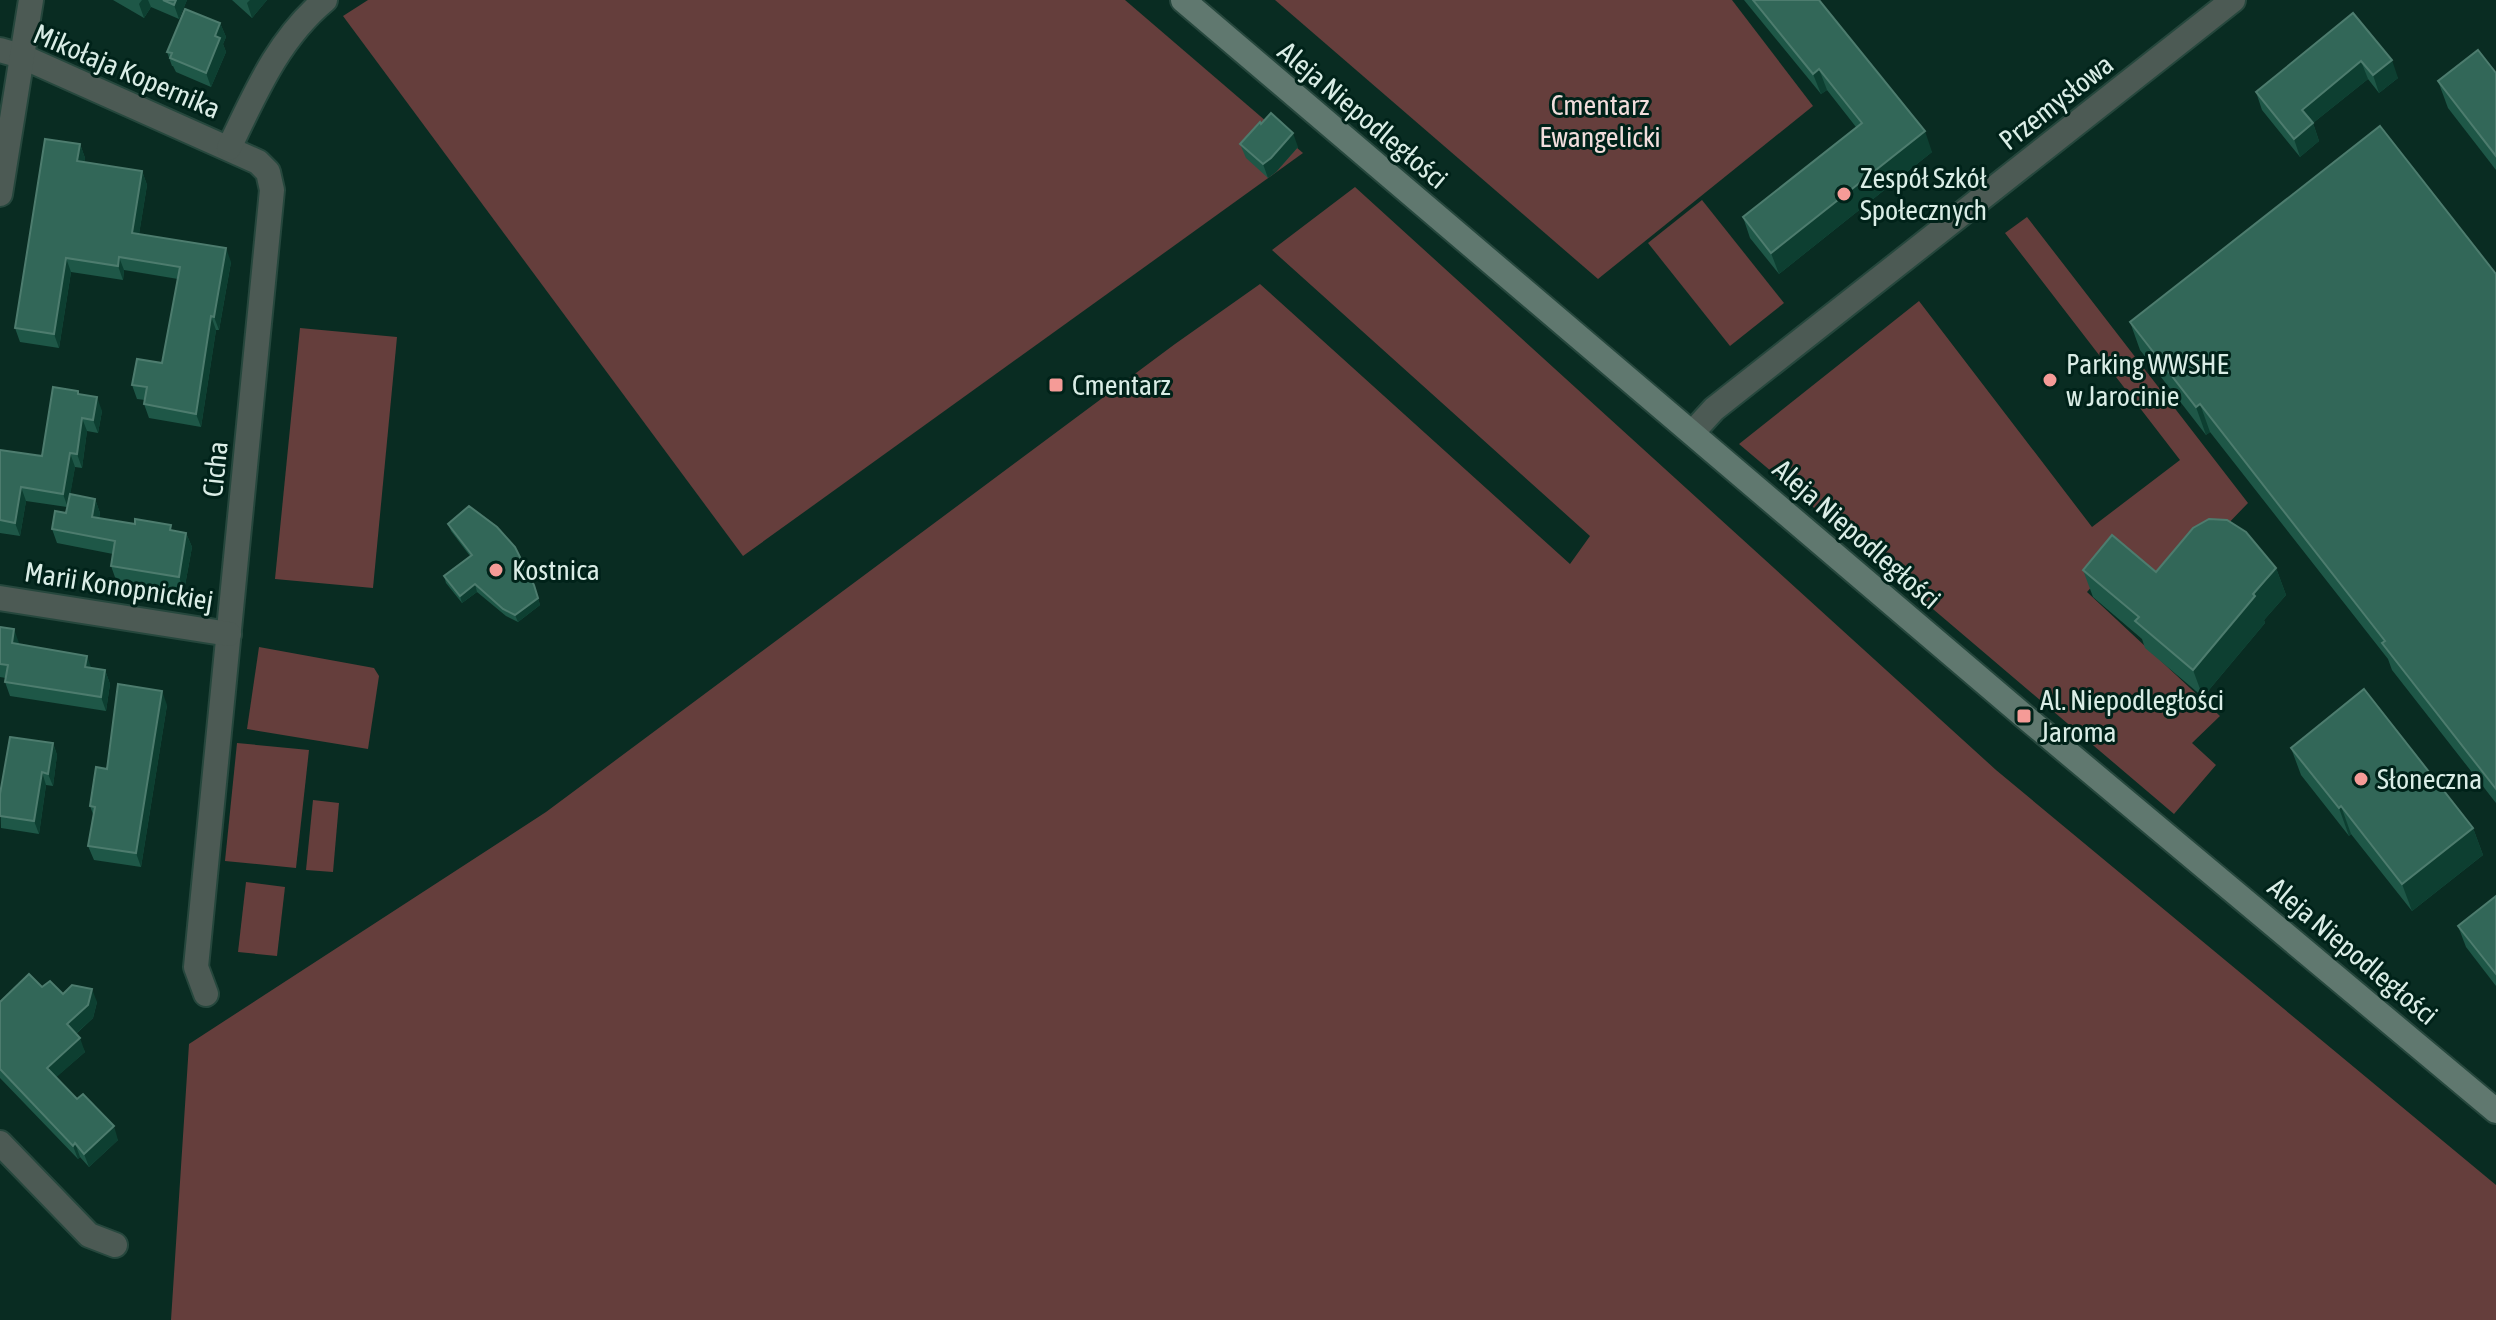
<svg xmlns="http://www.w3.org/2000/svg" width="2496" height="1320" font-family="'Asap Condensed',sans-serif">
<style>
.green{fill:#653e3c}
.lines{fill:none;stroke-linecap:round;stroke-linejoin:round}
.street-casing{stroke:#26473d;stroke-width:28}
.secondary-casing{stroke:#26473d;stroke-width:28}
.street{stroke:#4c5a54;stroke-width:24}
.secondary{stroke:#60786f;stroke-width:24}
.wall{fill:#1e5747}
.shaded-wall{fill:#0d3f31}
.building{fill:#326758;stroke:#4d7c6e;stroke-width:2}
.poi-dot{fill:#f59b97;stroke:#002219;stroke-width:3}
.labels{text-anchor:middle;stroke-width:6;stroke-linejoin:round;paint-order:stroke}
.street-label{font-size:28px;fill:#daede6;stroke:#002219}
.park-label{font-size:28px;fill:#f2dddc;stroke:#002219}
.poi-label{font-size:28px;fill:#daede6;stroke:#002219;text-anchor:start}
</style>
<rect width="100%" height="100%" fill="#092c22"/>
<g class="green">
<path d="M368,0H1125L1303,153L743,556L343,16Z"/>
<path d="M1275,0H1732L1813,106L1598,279Z"/>
<path d="M1355,187L1996,770L2496,1185V1320H171L189,1044L546,812L1175,344L1260,284L1570,564L1590,536L1272,250Z"/>
<path d="M1702,200L1784,303L1730,346L1648,243Z"/>
<path d="M2027,217L2248,503L2168,586L2116,559L2087,592L2220,716L2192,743L2216,765L2174,814L1739,444L1919,301L2092,527L2180,460L2005,233Z"/>
<path d="M300,328L397,337L373,588L275,579Z"/>
<path d="M259,647L374,668L379,676L368,749L247,729Z"/>
<path d="M237,743L309,750L296,868L225,861Z"/>
<path d="M313,800L339,803L333,872L306,870Z"/>
<path d="M246,882L285,887L277,956L238,952Z"/>
</g>
<g class="lines">
<defs>
<g id="street">
<path d="M0,50L21,56L258,162L268,172L272,190L196,967L206,994"/>
<path d="M229,148C255,94 278,39 325,0"/>
<path d="M0,194L31,0"/>
<path d="M1693,432L1714,409L2233,0"/>
<path d="M0,598L229,634"/>
<path d="M0,1143L89,1235L115,1245"/>
</g>
<path id="secondary" d="M1183,0L2024,716L2496,1111"/>
</defs>
<use href="#street" class="street-casing"/>
<use href="#secondary" class="secondary-casing"/>
<use href="#street" class="street"/>
<use href="#secondary" class="secondary"/>
</g>
<g class="wall">
<path d="M113,0H187L179,19L151,7L144,18Z"/>
<path d="M232,0H267L252,18Z"/>
<path d="M1744,0H1819L1932,152L1779,274L1750,238L1743,217L1856,127L1827,90L1821,94Z"/>
<path d="M2353,13L2398,78L2379,93L2368,79L2313,123L2319,141L2300,157L2262,110L2256,92Z"/>
<path d="M220,23L226,37L223,44L226,52L211,87L176,72L173,66H172L167,52Z"/>
<path d="M2496,73V170L2448,108L2438,81Z"/>
<path d="M80,144L85,158L84,162L142,171L147,185L139,234L231,262L219,330H216L201,427L149,418L144,404L145,400L137,399L132,385L162,363L178,279L124,270L123,280L71,272L59,348L20,342L15,328Z"/>
<path d="M1240,144L1298,147L1276,172L1268,178L1246,158Z"/>
<path d="M2496,274V803L2392,670L2388,659L2210,432L2206,435L2140,350L2130,322Z"/>
<path d="M78,391L80,395L102,411L98,433L87,431L82,468L75,467L70,494L95,499L100,513L99,518L186,533L192,547L184,591L116,580L111,566L113,554L57,543L52,529L66,513L67,507L26,501L20,536L0,533V450L42,456Z"/>
<path d="M448,524L534,585L540,605L518,622L506,616L477,592L462,603L446,583L444,576L470,556L451,531Z"/>
<path d="M2276,568L2286,595L2264,620L2265,623L2203,697L2145,648L2142,639L2093,597L2083,570L2156,572Z"/>
<path d="M0,627L19,644L92,668L105,670L110,684L106,711L10,696L5,682L6,678L0,677Z"/>
<path d="M167,705L141,867L94,860L88,846L94,817L90,806L107,769Z"/>
<path d="M53,743L57,755L53,786L46,785L39,834L1,828L0,794Z"/>
<path d="M2291,748L2473,828L2483,855L2412,911L2351,834L2349,836L2301,775Z"/>
<path d="M2496,896V986L2466,947L2458,926Z"/>
<path d="M42,987L63,994L97,1002L93,1018L76,1034L85,1052L56,1077L118,1140L89,1167L80,1157L78,1159L0,1078V1002Z"/>
</g>
<g class="shaded-wall">
<path d="M142,0H148L151,7L144,18L139,4Z"/>
<path d="M176,0H187L179,19L174,5Z"/>
<path d="M250,0H267L252,18L247,3Z"/>
<path d="M220,23L226,37L223,44L226,52L211,87L206,73L215,36Z"/>
<path d="M2392,60L2398,78L2379,93L2373,75Z"/>
<path d="M2361,61L2368,79L2308,127L2302,110Z"/>
<path d="M1819,69L1827,90L1821,94L1813,74Z"/>
<path d="M2313,123L2319,141L2300,157L2294,139Z"/>
<path d="M1925,131L1932,152L1779,274L1771,253Z"/>
<path d="M1293,133L1298,147L1276,172L1268,178L1263,164Z"/>
<path d="M80,144L85,158L82,175L77,161Z"/>
<path d="M142,171L147,185L137,247L132,233Z"/>
<path d="M226,248L231,262L219,330L214,317Z"/>
<path d="M119,257L124,270L123,280L118,266Z"/>
<path d="M66,258L71,272L59,348L54,334Z"/>
<path d="M211,316L216,330L201,427L196,414Z"/>
<path d="M97,397L102,411L98,433L93,420Z"/>
<path d="M2200,404L2210,432L2206,435L2196,407Z"/>
<path d="M82,418L87,431L82,468L77,454Z"/>
<path d="M70,453L75,467L68,508L63,494Z"/>
<path d="M21,487L26,501L20,536L15,523Z"/>
<path d="M95,499L100,513L97,531L92,517Z"/>
<path d="M186,533L192,547L184,591L179,577Z"/>
<path d="M2276,568L2286,595L2264,620L2265,623L2203,697L2193,670Z"/>
<path d="M475,584L477,592L462,603L460,596Z"/>
<path d="M534,585L540,605L518,622L515,615Z"/>
<path d="M14,629L19,643L17,657L12,643Z"/>
<path d="M87,656L92,670L85,667Z"/>
<path d="M105,670L110,684L106,711L101,697Z"/>
<path d="M162,691L167,705L141,867L136,853Z"/>
<path d="M53,743L57,755L53,786L48,774Z"/>
<path d="M42,772L46,785L39,834L34,821Z"/>
<path d="M2341,806L2351,834L2349,836L2339,808Z"/>
<path d="M2473,828L2483,855L2412,911L2402,884Z"/>
<path d="M92,989L97,1002L93,1018L71,1038L67,1024Z"/>
<path d="M80,1038L85,1052L52,1081L47,1068Z"/>
<path d="M114,1126L118,1140L89,1167L84,1154Z"/>
<path d="M75,1143L80,1157L78,1159L73,1146Z"/>
</g>
<g class="building">
<path d="M163,0H176L174,5Z"/>
<path d="M1753,0H1819L1925,131L1771,253L1743,217L1862,123L1819,69L1813,74Z"/>
<path d="M185,9L220,23L215,36L220,38L206,73L170,58L172,53L167,52Z"/>
<path d="M2353,13L2392,60L2373,75L2361,61L2302,110L2313,123L2294,139L2256,92Z"/>
<path d="M2478,50L2496,73V156L2438,81Z"/>
<path d="M1271,113L1293,133L1271,158L1263,164L1240,144L1260,122L1261,124Z"/>
<path d="M2380,126L2496,274V789L2382,643L2385,641L2200,404L2196,407L2130,322Z"/>
<path d="M45,139L80,144L77,161L142,171L132,233L226,248L214,317L211,316L196,414L144,404L147,387L132,385L137,359L162,363L180,267L119,257L118,266L66,258L54,334L15,328Z"/>
<path d="M53,387L78,391V394L97,397L93,420L82,418L77,454L70,453L63,494L21,487L15,523L0,520V450L42,456Z"/>
<path d="M70,494L95,499L92,517L135,524V519L171,525L170,530L186,533L179,577L111,566L115,541L52,529L55,511L66,513Z"/>
<path d="M469,506L497,527L515,547L534,585L538,598L515,615L503,609L475,584L460,596L444,576L472,555L448,524Z"/>
<path d="M2209,519L2227,520L2246,532L2276,568L2253,594L2255,596L2193,670L2135,621L2139,617L2083,570L2112,535L2156,572L2193,528Z"/>
<path d="M0,627L14,629L12,643L87,656L85,667L105,670L101,697L5,682L8,665L0,664Z"/>
<path d="M118,684L162,691L136,853L88,846L95,807L90,806L96,767L107,769Z"/>
<path d="M2364,689L2473,828L2402,884L2341,806L2339,808L2291,748Z"/>
<path d="M10,737L53,743L48,774L42,772L34,821L0,816V794Z"/>
<path d="M2496,896V974L2458,926Z"/>
<path d="M29,974L42,987L50,981L63,994L72,985L92,989L88,1005L67,1024L80,1038L47,1068L77,1099L83,1094L114,1126L84,1154L75,1143L73,1146L0,1069V1002Z"/>
</g>
<g class="poi-dot">
<circle cx="1844" cy="194" r="8"/>
<circle cx="2050" cy="380" r="8"/>
<rect x="1048" y="377" width="16" height="16" rx="4"/>
<circle cx="496" cy="570" r="8"/>
<rect x="2016" y="708" width="16" height="16" rx="4"/>
<circle cx="2361" cy="779" r="8"/>
</g>
<g class="labels">
<g class="street-label">
<text transform="translate(127 71) rotate(23)" y="10">Mikołaja Kopernika</text>
<text transform="translate(2056 102) rotate(-38)" y="10">Przemysłowa</text>
<text transform="translate(1363 115) rotate(40)" y="10">Aleja Niepodległości</text>
<text transform="translate(215 469) rotate(-84)" y="10">Cicha</text>
<text transform="translate(1857 534) rotate(41)" y="10">Aleja Niepodległości</text>
<text transform="translate(119 586) rotate(9)" y="10">Marii Konopnickiej</text>
<text transform="translate(2353 951) rotate(40)" y="10">Aleja Niepodległości</text>
</g>
<g class="park-label">
<text x="1600" y="115">Cmentarz<tspan x="1600" dy="32">Ewangelicki</tspan></text>
</g>
<g class="poi-label">
<text x="1860" y="188">Zespół Szkół<tspan x="1860" dy="32">Społecznych</tspan></text>
<text x="2066" y="374">Parking WWSHE<tspan x="2066" dy="32">w Jarocinie</tspan></text>
<text x="1072" y="395">Cmentarz</text>
<text x="512" y="580">Kostnica</text>
<text x="2040" y="710">Al. Niepodległości<tspan x="2040" dy="32">Jaroma</tspan></text>
<text x="2377" y="789">Słoneczna</text>
</g>
</g>
</svg>
